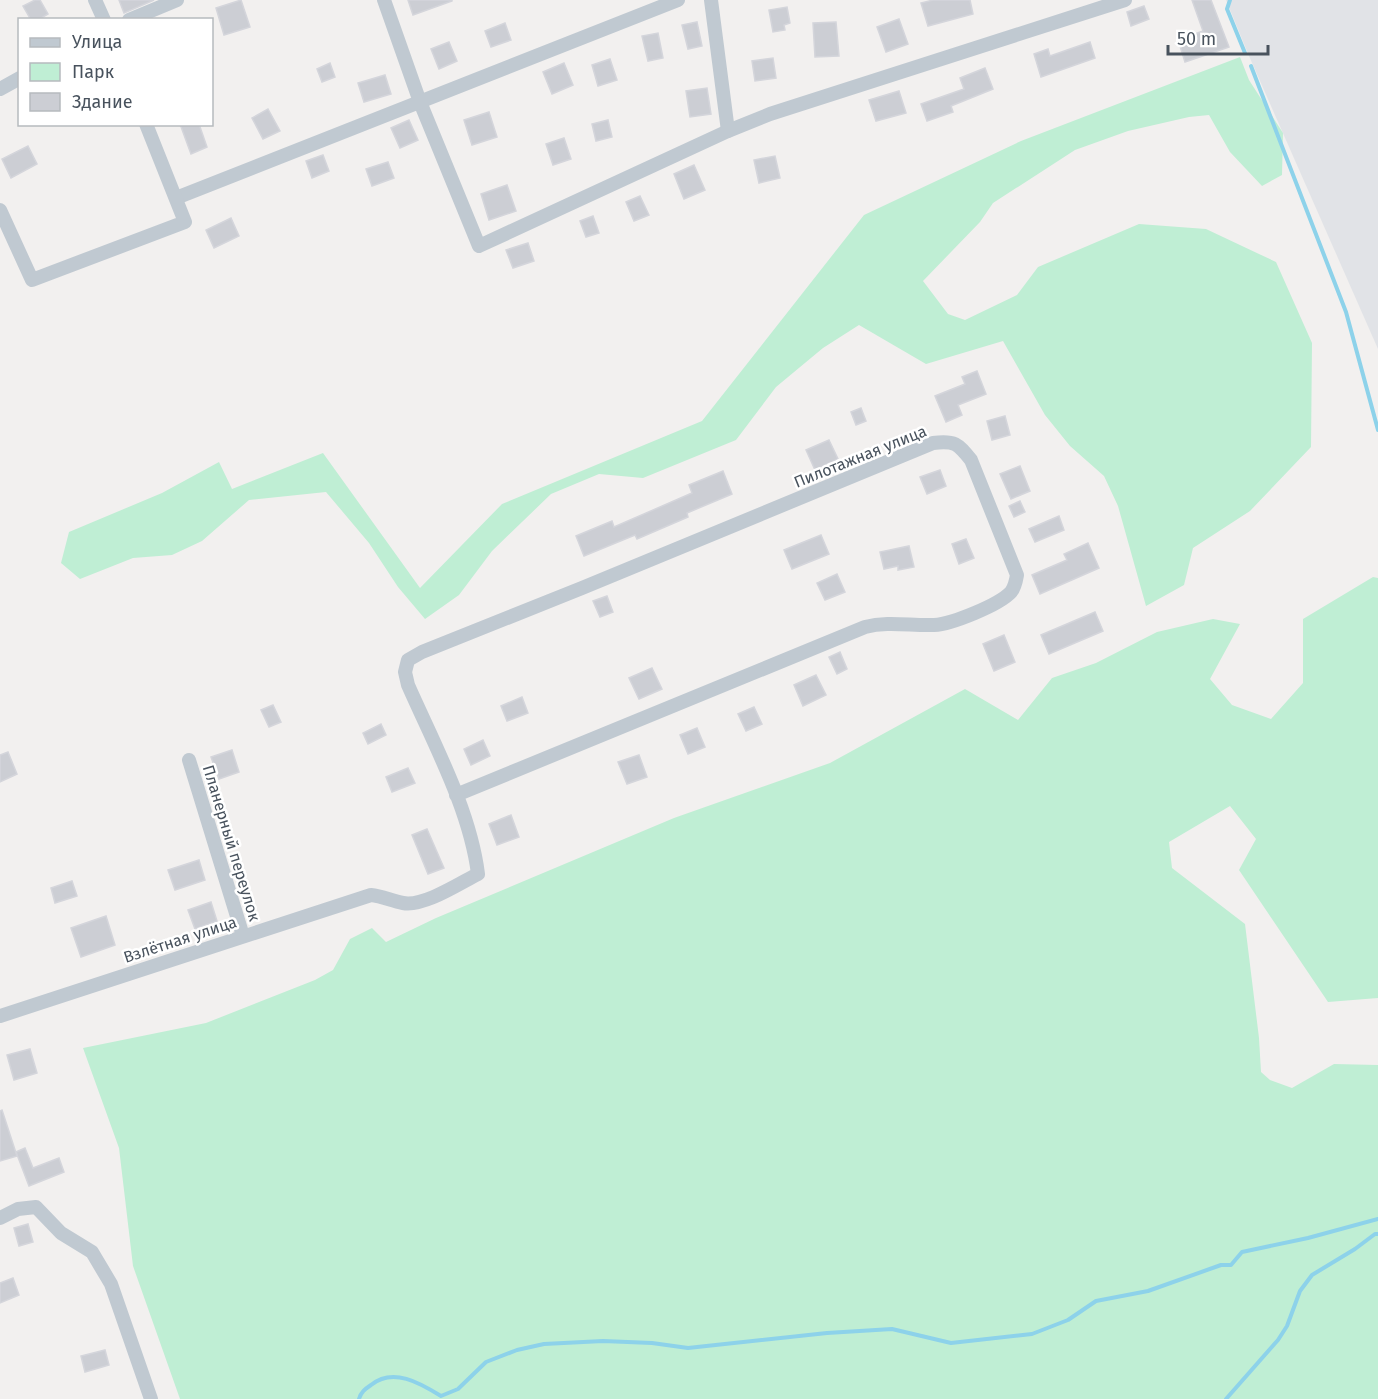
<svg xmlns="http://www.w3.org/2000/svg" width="1378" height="1399" font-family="'Fira Sans',sans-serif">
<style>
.airport{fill:#e1e3e7}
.green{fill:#bfeed4}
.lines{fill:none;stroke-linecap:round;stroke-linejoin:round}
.stream{stroke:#8dd2ea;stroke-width:4}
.building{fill:#ccced4;stroke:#d4d5db;stroke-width:1.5}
.minor{stroke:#c0c9d1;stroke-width:14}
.labels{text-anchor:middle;stroke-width:5;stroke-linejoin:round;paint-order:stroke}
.street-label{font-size:16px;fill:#48525d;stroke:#fff}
</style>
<rect width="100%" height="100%" fill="#f2f0ef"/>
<path class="airport" d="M1226,0H1378V349L1249,56Z"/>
<g class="green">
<path d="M1240,57L1249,80L1283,133L1282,175L1262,186L1230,152L1209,115L1189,117L1128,131L1075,150L993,203L980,222L923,281L948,314L965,320L1017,295L1038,267L1139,224L1206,229L1276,262L1312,343L1311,447L1250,511L1193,548L1184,585L1146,606L1118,506L1104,476L1070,446L1045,415L1003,341L926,364L859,325L823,348L776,387L736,440L643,478L599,474L551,494L492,551L459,595L425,619L398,587L369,543L326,492L249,500L202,541L172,555L133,558L80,579L61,563L69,532L162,493L219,462L232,489L323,453L420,588L502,504L702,421L864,215L1021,141Z"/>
<path d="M1373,577L1378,578V998L1328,1002L1239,870L1256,839L1230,806L1169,842L1172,868L1245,924L1259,1038L1261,1072L1270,1080L1292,1088L1334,1064L1378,1065V1399H180L133,1266L119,1148L83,1048L206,1023L315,980L333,970L350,939L372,928L386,942L436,918L674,818L830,763L965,689L1018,720L1052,678L1096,663L1157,632L1213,619L1240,624L1210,679L1232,705L1271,719L1303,683V619Z"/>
</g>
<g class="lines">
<g class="stream">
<path d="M1230,0L1227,9L1245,53"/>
<path d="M1251,66L1346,312L1378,430"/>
<path d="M359,1399C361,1392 365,1389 371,1385C393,1367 420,1383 441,1396L458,1389L486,1362L517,1350L544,1344L603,1341L652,1343L688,1348L827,1333L892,1329L951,1343L1032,1334L1068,1320L1096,1301L1148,1291L1221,1265H1231L1242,1252L1308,1238L1378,1219"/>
<path d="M1226,1399L1278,1340L1287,1326L1300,1291L1312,1275L1355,1249L1375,1234H1378"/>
</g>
</g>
<g class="building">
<path d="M35,0H40L48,14L38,20H31L23,6Z"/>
<path d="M119,0H154L124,13Z"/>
<path d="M241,0L250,27L224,35L216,8Z"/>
<path d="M408,0H452V1L413,15Z"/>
<path d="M933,0H970L973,14L928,26L921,3Z"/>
<path d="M1192,0H1211L1229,47L1185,62L1178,40L1203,31Z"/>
<path d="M1144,6L1149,19L1131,26L1127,12Z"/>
<path d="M787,7L790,23L784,25L785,30L773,32L769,10Z"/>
<path d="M899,19L908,44L886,52L877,27Z"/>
<path d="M697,22L702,46L688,49L682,25Z"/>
<path d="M836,22L839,56L815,57L813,23Z"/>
<path d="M505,23L511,40L491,47L485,31Z"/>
<path d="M658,33L663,58L648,61L642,36Z"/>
<path d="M449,42L457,61L439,69L431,49Z"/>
<path d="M1090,42L1095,58L1041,77L1034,54L1048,49L1050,56Z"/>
<path d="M773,58L776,78L755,81L752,61Z"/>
<path d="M610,59L617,80L598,86L592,65Z"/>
<path d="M330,63L335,77L322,82L317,69Z"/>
<path d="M564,63L573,85L552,94L543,72Z"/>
<path d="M985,68L993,89L951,106L953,112L927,121L921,104L964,89L960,78Z"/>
<path d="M385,75L391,94L364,102L358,83Z"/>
<path d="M707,88L711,114L690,117L686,91Z"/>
<path d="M899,91L906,113L876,121L869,100Z"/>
<path d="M268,109L280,131L263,139L252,118Z"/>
<path d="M489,112L497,137L472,145L464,120Z"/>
<path d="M409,120L418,140L400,148L391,128Z"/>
<path d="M608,120L612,137L596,141L592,124Z"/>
<path d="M180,124H199L207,147L191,154Z"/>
<path d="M564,138L571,159L553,165L546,144Z"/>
<path d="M28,146L37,164L11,178L2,159Z"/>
<path d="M323,155L329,171L312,178L306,161Z"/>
<path d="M775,156L780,178L759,183L754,160Z"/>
<path d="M388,162L394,178L372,186L366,169Z"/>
<path d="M694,165L705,190L684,199L674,174Z"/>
<path d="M507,185L516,211L489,220L481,194Z"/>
<path d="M640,196L649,215L634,221L626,202Z"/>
<path d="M593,216L599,233L586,237L580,221Z"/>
<path d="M231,218L239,236L214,248L206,230Z"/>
<path d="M528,243L534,261L513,268L506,250Z"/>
<path d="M977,371L986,394L958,405L962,415L946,422L935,396L965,384L962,377Z"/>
<path d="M861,408L866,421L856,425L851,412Z"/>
<path d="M1005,416L1010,435L992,440L987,421Z"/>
<path d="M829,440L838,459L815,470L806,450Z"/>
<path d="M1020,466L1030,491L1011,499L1000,474Z"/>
<path d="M940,470L946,486L927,494L920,477Z"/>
<path d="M723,471L732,494L687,513L688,517L637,539L635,535L584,556L576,536L612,521L614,527L692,493L689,485Z"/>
<path d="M1020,501L1025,512L1014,517L1009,506Z"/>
<path d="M1059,516L1064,530L1035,542L1029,529Z"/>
<path d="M821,535L829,554L792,569L784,550Z"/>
<path d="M966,539L974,558L959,564L952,544Z"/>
<path d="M1088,543L1099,568L1040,594L1032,575L1067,560L1064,554Z"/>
<path d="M909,546L914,567L898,570V566L884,569L880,552Z"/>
<path d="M837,574L845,592L825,600L817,583Z"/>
<path d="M607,596L613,612L600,617L593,601Z"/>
<path d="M1095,612L1103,631L1049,654L1041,635Z"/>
<path d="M1004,635L1015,662L994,671L983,644Z"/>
<path d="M840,652L847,669L837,674L829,657Z"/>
<path d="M652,668L662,689L639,699L629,678Z"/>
<path d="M816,675L826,695L803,706L794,685Z"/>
<path d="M522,697L528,713L507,721L501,706Z"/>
<path d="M273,705L281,722L269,727L261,710Z"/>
<path d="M754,707L762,724L746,731L738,714Z"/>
<path d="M381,724L386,735L368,744L363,733Z"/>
<path d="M697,728L705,747L688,754L680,735Z"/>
<path d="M483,740L490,756L471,765L464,749Z"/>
<path d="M232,750L239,772L219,779L211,757Z"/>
<path d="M8,752L17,774L0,782V755Z"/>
<path d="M639,755L647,777L627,784L618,762Z"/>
<path d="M408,768L415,783L392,792L386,777Z"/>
<path d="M511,815L519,837L497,845L489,824Z"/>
<path d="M427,829L444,868L428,874L412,835Z"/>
<path d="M199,860L205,880L175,890L168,870Z"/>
<path d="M72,881L77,896L55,903L51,888Z"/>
<path d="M211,902L217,921L195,929L188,910Z"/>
<path d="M106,916L115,945L81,957L71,928Z"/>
<path d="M30,1049L37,1073L14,1080L7,1055Z"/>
<path d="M2,1110L17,1156L0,1161V1111Z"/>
<path d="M25,1148L33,1168L59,1158L64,1172L29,1186L16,1152Z"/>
<path d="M28,1224L33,1242L19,1246L14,1228Z"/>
<path d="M13,1278L19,1295L0,1303V1283Z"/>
<path d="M105,1350L109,1365L85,1372L81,1356Z"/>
</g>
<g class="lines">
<g class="minor">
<path d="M95,0L104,20"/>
<path d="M384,0L420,102L479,246L728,131L770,114L1125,0"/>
<path d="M711,0L728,131"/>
<path d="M129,20L177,0"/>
<path d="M0,89L20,78"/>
<path d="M176,198L678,0"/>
<path d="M0,210L32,280L185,222L146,124"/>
<path d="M189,760L243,936"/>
<path d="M0,1016L371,895C382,896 392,901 403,903C424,907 460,883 478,874C470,810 434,744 408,685L405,672L408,660L422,652L582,588L933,443C955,440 958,444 971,460L1017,575C1016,581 1015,587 1011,592C999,605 952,624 934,625C911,626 888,621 865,627L456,795"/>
<path d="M0,1218L18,1209L36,1207L61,1233L92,1252L111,1284L151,1399"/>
</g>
</g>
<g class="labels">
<g class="street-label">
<text transform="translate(860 456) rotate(-22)" y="6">Пилотажная улица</text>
<text transform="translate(232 843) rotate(73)" y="6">Планерный переулок</text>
<text transform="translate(180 939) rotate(-18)" y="6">Взлётная улица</text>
</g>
</g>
<rect x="18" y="18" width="195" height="108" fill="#ffffff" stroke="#b6babe" stroke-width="1.5"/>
<rect x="30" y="38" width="30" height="9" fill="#c0c9d1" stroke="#b6babe" stroke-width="1.5"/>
<text x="72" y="48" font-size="18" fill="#48525d">Улица</text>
<rect x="30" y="63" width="30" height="18" fill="#bfeed4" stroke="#b6babe" stroke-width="1.5"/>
<text x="72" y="78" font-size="18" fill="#48525d">Парк</text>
<rect x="30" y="93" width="30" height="18" fill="#ccced4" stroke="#b6babe" stroke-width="1.5"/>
<text x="72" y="108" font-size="18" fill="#48525d">Здание</text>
<path d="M1168 45v9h100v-9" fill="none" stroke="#48525d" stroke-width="3"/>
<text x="1177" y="45" font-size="18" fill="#48525d" stroke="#ffffff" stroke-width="4.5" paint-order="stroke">50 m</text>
</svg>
